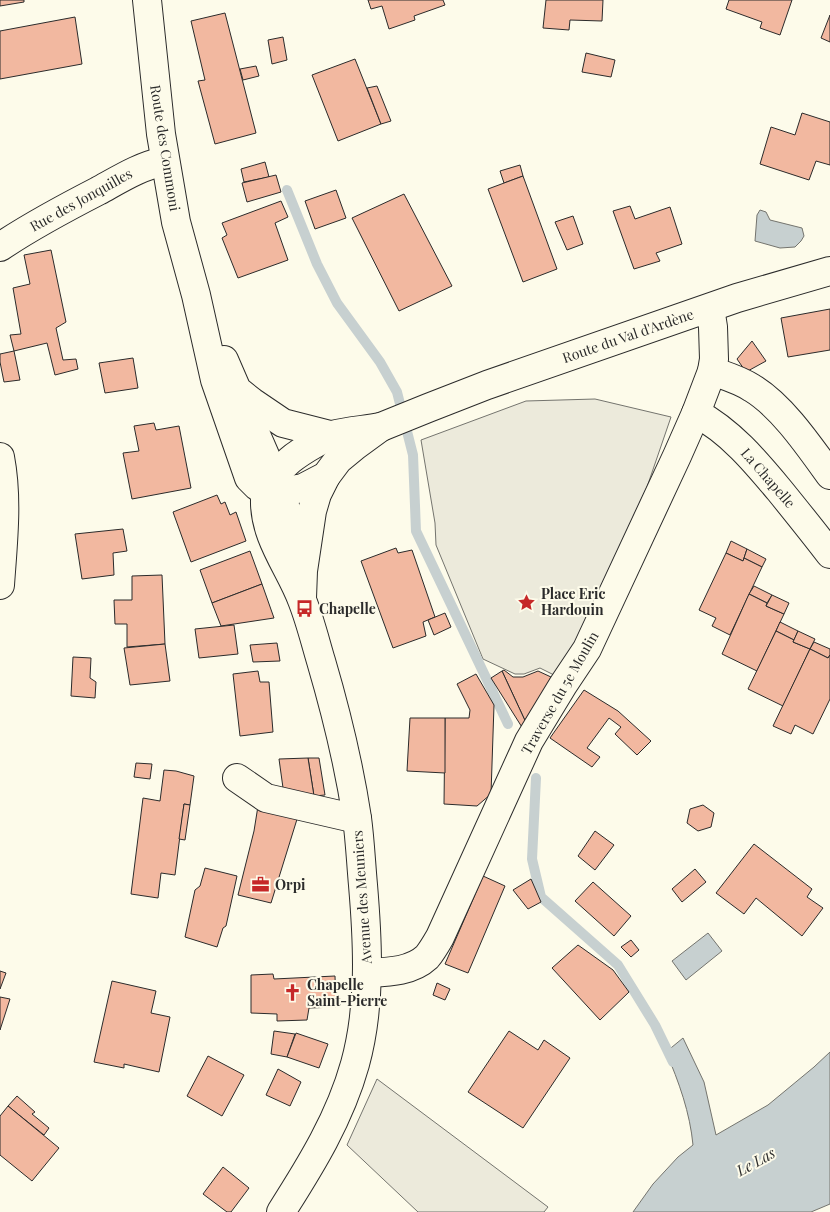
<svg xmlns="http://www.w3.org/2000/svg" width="830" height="1212" font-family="'Playfair Display',serif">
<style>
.parking{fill:#eceadb;stroke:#74746e}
.water{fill:#c7d0d0;stroke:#74746e}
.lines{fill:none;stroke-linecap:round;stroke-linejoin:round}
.stream{stroke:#c7d0d0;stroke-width:10}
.building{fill:#f2b8a0;stroke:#2b2b2b}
.minor-casing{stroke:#2b2b2b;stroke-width:30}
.major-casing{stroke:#2b2b2b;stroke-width:30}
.minor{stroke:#fdfbea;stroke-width:28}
.major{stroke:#fdfbea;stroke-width:28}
.labels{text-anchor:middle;stroke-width:4;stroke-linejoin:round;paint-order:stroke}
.street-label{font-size:14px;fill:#2b2b2b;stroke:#fdfbea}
.poi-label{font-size:14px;font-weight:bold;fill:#2b2b2b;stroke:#fdfbea;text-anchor:start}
.water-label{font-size:15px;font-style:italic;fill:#2b2b2b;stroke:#fdfbea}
</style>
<rect width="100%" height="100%" fill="#fdfbea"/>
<g class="parking">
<path d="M595,399L671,417L647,487L560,678L540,668L524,674H515L483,659L436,545L435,523L421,440L526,401Z"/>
<path d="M377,1079L548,1207L544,1212H418L347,1145Z"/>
</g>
<g class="water">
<path d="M760,210L766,212L770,220L802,228L804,236L801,241L795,247L780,248L755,241L757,215Z"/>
<path d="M708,933L722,951L686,980L672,961Z"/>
<path d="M683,1038L704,1082L716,1135L768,1105L814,1067L830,1052V1204L811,1212H633L653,1184L678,1157L693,1145C690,1113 679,1082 666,1052Z"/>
</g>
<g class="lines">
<g class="stream">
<path d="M287,190L317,264L337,303L380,362L397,392L413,455L416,531L508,724"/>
<path d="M536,778L532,859L541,897L618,965L655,1025L673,1062"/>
</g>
</g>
<g class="building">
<path d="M0,0H24V2L0,6Z"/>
<path d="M368,0H443L445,5L414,16L415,20L389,29L382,6L371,9Z"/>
<path d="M546,0H603L602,21L570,20L569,30L543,28Z"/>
<path d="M729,0H792L780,35L760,28L762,22L726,9Z"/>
<path d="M225,13L256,133L215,144L198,81L205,80L191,21Z"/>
<path d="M830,15V42L821,38Z"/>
<path d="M75,17L82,64L0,79V31Z"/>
<path d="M283,37L287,60L272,64L268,40Z"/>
<path d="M586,53L615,60L611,77L582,72Z"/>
<path d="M355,59L381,124L338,141L312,75Z"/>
<path d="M256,66L259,76L243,80L240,69Z"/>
<path d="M377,86L391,121L381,124L367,88Z"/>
<path d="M802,113L830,122V165L816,161L809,180L760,164L771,127L795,135Z"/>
<path d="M265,162L269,177L244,182L241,169Z"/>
<path d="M520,165L523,176L504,183L500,171Z"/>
<path d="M276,175L281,192L247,202L242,183Z"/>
<path d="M523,176L557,269L523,282L488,189Z"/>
<path d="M336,190L346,218L315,229L305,201Z"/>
<path d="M404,194L452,286L399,311L352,218Z"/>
<path d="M281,201L288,217L275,223L288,260L238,278L222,238L227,235L222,223Z"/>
<path d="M630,206L635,219L670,207L682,244L656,253L660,261L634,269L613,211Z"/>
<path d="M573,216L583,244L567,250L555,222Z"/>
<path d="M51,250L66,322L56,328L63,360L76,359L78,369L55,375L47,343L14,351L10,335L21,334L13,288L30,284L24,255Z"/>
<path d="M830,309V350L788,357L781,318Z"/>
<path d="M752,341L766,361L746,372L737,359Z"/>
<path d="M14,351L20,380L4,382L0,362V354Z"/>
<path d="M133,358L138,388L105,393L99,363Z"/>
<path d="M154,423L156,430L179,426L191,488L132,499L123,453L139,451L134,426Z"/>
<path d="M217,495L221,504L225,502L230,515L236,512L246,541L191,562L173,512Z"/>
<path d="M123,529L127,551L113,553L114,575L82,579L75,534Z"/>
<path d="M731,541L747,549L743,561L726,553Z"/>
<path d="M396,548L398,553L412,550L435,617L423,622L426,636L393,648L361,561Z"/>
<path d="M747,549L766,559L762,567L744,558Z"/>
<path d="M250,551L262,584L212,603L200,570Z"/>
<path d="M726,553L743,561L744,558L762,567L730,635L712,626L716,618L699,610Z"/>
<path d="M162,575L165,644L127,647V624H115L114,600H132V576Z"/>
<path d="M262,584L274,618L221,626L212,603Z"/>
<path d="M754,586L772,595L767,603L749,594Z"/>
<path d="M749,594L767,603L766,606L784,614L757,671L722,654Z"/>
<path d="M772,595L789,603L784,614L766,606Z"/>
<path d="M445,613L451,627L434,635L428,620Z"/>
<path d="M780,622L798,631L794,640L776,631Z"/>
<path d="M234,625L238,654L199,658L195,629Z"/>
<path d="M776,631L794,640L793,642L810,649L783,706L748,689Z"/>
<path d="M798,631L815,639L810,649L793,642Z"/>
<path d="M814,642L830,649V655L828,658L810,649Z"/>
<path d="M277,643L280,661L253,662L250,645Z"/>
<path d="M165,644L170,681L130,685L124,648Z"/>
<path d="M810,649L828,658L830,655V699L813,734L795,725L791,734L773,726Z"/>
<path d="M73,657L91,658L90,678L96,682L95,698L71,696Z"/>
<path d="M504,670L513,677H523L538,671L551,677L528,727L502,671Z"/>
<path d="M258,671L260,682H269L273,732L240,736L233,674Z"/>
<path d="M502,671L528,727L525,732L491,678Z"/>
<path d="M476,674L494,705L491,794L477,806L444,804L445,718H469L470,710L457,684Z"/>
<path d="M584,690L618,711L651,741L637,755L615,734L621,727L609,718L587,748L600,757L592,767L550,738Z"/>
<path d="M410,718H445V773L407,771Z"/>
<path d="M308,758H319L325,795L314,796Z"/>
<path d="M308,758L314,796L284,795L279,759Z"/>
<path d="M136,763L152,764L150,779L134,777Z"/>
<path d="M164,770L176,771L194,776L190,805L184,804L175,875L161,873L158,898L131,894L143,798L160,801Z"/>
<path d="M184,804L190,805L185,840L179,839Z"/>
<path d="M703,805L714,813L711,827L698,831L687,823L690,809Z"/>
<path d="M258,806L298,816L271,903L238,895L254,831Z"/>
<path d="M595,831L614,845L595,870L578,856Z"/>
<path d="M754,844L812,889L807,897L823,908L802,936L756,898L744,914L716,893Z"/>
<path d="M205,868L237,876L226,926L223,928L217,947L185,937L195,890L200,886Z"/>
<path d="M695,869L706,882L682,902L672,889Z"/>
<path d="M483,876L505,886L468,973L445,964Z"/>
<path d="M531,879L541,902L528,909L513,890Z"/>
<path d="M593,882L631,916L614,936L575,901Z"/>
<path d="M631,940L639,950L631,957L621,947Z"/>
<path d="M578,945L613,970L629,992L600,1020L552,968Z"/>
<path d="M0,971L6,973L0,989Z"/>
<path d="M273,974L274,979L335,976L336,1007L309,1008L307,1020L277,1021V1014L251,1013V975Z"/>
<path d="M112,981L156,991L151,1013L170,1017L159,1072L124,1064V1068L94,1062Z"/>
<path d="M437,983L450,989L445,1000L433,995Z"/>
<path d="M0,997L10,999L0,1030Z"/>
<path d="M274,1031L295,1034L287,1057L271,1054Z"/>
<path d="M509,1031L538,1050L544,1040L570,1058L523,1128L468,1092Z"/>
<path d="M296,1033L328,1044L319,1068L287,1057Z"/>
<path d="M208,1056L244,1075L222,1116L187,1096Z"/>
<path d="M278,1069L301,1082L290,1106L266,1095Z"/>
<path d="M17,1096L35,1112L32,1114L49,1128L44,1135L8,1106Z"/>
<path d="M8,1106L59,1148L32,1181L0,1155V1116Z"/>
<path d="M223,1167L249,1188L231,1212H227L203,1194Z"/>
</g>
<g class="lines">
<defs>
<g id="minor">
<path d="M147,0L161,134L176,222L196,295L215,380L249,478L257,486L265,491"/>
<path d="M0,247C31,226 65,208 98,191C120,179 140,166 165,161"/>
<path d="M224,360L237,390L252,402L283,423L330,435"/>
<path d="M712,371C726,376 740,380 752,388C782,406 809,446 830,475"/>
<path d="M237,391L274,476"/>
<path d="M696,413C730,431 755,461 780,491C797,512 814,533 830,554"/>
<path d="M0,457C8,499 3,542 0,585"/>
<path d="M237,778L266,798L357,819"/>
<path d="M367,973C387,972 411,972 427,957C432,951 436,944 440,937L529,741L563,685L587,649L677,456L696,413L712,371L714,359L713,327L710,308"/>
</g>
<g id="major">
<path d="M274,476L286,509L301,562"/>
<path d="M265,491L280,492L303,488L326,476L338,460L355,446L381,427L428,408L487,385L737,298L830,271"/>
<path d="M302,598L303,571L312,511L317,494L326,476"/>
<path d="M281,1212C311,1165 340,1118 355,1064C371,1006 368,944 363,885C361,863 360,840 357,818C349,765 336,712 321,661C315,641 310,620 302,600C290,568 264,537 265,500C265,497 264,494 265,491C266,489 268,486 270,484C283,463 295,455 316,443C321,440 327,437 332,435C348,431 365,430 381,427"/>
</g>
</defs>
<use href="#minor" class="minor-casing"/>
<use href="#major" class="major-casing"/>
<use href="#minor" class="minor"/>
<use href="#major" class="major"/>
</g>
<defs>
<symbol id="sight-bare" viewBox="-9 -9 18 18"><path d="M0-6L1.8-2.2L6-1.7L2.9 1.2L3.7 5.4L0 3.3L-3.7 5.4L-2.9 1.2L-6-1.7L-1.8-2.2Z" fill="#c62828" stroke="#fdfbea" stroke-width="2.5" paint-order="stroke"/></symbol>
<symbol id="bus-bare" viewBox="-9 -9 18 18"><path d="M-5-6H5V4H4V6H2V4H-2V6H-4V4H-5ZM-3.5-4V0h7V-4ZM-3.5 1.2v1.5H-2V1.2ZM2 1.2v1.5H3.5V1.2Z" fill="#c62828" stroke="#fdfbea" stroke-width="2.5" paint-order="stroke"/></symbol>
<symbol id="office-bare" viewBox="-9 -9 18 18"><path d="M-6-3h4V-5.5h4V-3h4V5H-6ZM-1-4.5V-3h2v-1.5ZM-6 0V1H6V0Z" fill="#c62828" stroke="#fdfbea" stroke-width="2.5" paint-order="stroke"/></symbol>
<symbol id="church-bare" viewBox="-9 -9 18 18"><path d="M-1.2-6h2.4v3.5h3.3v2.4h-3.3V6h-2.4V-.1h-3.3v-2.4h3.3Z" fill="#c62828" stroke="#fdfbea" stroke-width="2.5" paint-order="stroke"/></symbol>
</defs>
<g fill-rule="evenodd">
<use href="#sight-bare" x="514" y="590" width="25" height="25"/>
<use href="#bus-bare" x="292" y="596" width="25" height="25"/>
<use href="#office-bare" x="248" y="872" width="25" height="25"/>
<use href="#church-bare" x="280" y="980" width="25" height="25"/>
</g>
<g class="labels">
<g class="street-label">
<text transform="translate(165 148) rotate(81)" y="5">Route des Commoni</text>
<text transform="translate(81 200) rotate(-29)" y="5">Rue des Jonquilles</text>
<text transform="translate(628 336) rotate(-19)" y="5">Route du Val d'Ardène</text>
<text transform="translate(768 478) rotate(49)" y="5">La Chapelle</text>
<text transform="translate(560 693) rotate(-60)" y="5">Traverse du 5e Moulin</text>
<text transform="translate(362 897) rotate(-94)" y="5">Avenue des Meuniers</text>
</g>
<g class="poi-label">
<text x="541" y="599">Place Eric<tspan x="541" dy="16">Hardouin</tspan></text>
<text x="319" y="614">Chapelle</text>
<text x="275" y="890">Orpi</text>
<text x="307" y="990">Chapelle<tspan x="307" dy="16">Saint-Pierre</tspan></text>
</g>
<g class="water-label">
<text transform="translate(756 1162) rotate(-29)" y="5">Le Las</text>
</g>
</g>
</svg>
